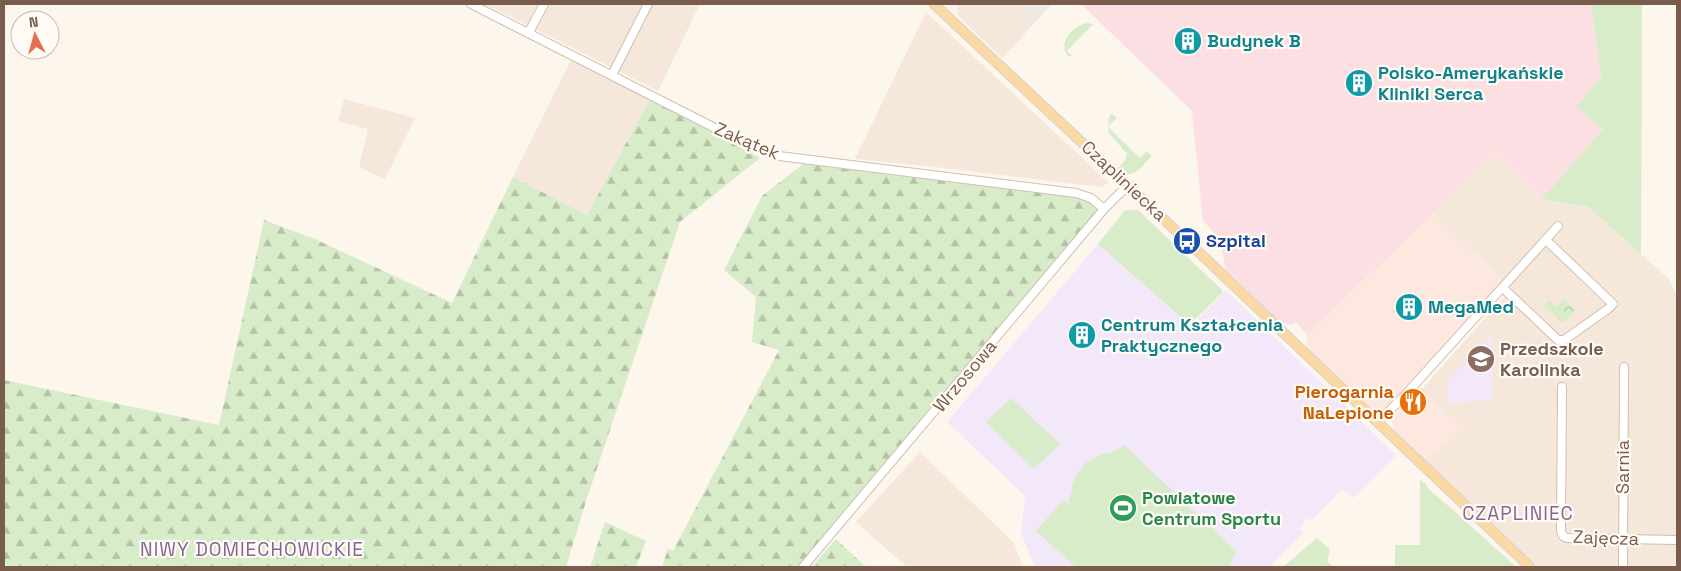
<svg xmlns="http://www.w3.org/2000/svg" width="1681" height="571" font-family="'Space Grotesk',sans-serif">
<style>
.residential{fill:#f5e8da}
.commercial{fill:#fde8e0}
.industrial{fill:#efe9e4}
.education{fill:#f3e8fa}
.medical{fill:#fbdfe3}
.green{fill:#d8ecc9}
.forest{fill:url(#forest-firs)}
.park{fill:url(#park-crowns)}
.lines{fill:none;stroke-linecap:round;stroke-linejoin:round}
.minor-casing{stroke:#d1beb0;stroke-width:10}
.major-casing{stroke:#dad1cd;stroke-width:11}
.minor{stroke:#fff;stroke-width:8}
.major{stroke:#fbd9a5;stroke-width:9}
.labels{text-anchor:middle;stroke-width:4.5;stroke-linejoin:round;paint-order:stroke}
.culture-label{font-size:18px;font-weight:bold;fill:#0d838f;stroke:#fffaf3;text-anchor:start}
.street-label{font-size:18px;fill:#7a5c4d;stroke:#fffaf3}
.transit-label{font-size:18px;font-weight:bold;fill:#164399;stroke:#fffaf3;text-anchor:start}
.education-label{font-size:18px;font-weight:bold;fill:#785e54;stroke:#fffaf3;text-anchor:start}
.food-label{font-size:18px;font-weight:bold;fill:#c56008;stroke:#fffaf3;text-anchor:end}
.leisure-label{font-size:18px;font-weight:bold;fill:#27864d;stroke:#fffaf3;text-anchor:start}
.neighbourhood-label{font-size:19px;letter-spacing:1px;fill:#846695;stroke:#fffaf3}
</style>
<defs>
<pattern id="forest-firs" width="22" height="20" patternUnits="userSpaceOnUse" patternTransform="scale(1.25)"><rect width="22" height="20" fill="#d8ecc9"/><path d="M5 1l3.5 6h-7zM16 11l3.5 6h-7z" fill="#b4c2a5"/></pattern>
<pattern id="park-crowns" width="20" height="18" patternUnits="userSpaceOnUse" patternTransform="scale(1.25)"><rect width="20" height="18" fill="#d8ecc9"/><path d="M2 6a3 3 0 1 1 6 0M12 15a3 3 0 1 1 6 0" fill="none" stroke="#b4c2a5"/></pattern>
</defs>
<rect width="100%" height="100%" fill="#fdf6ec"/>
<g class="residential">
<path d="M485,4H700L658,91Z"/>
<path d="M957,4H1025V34L1002,58L958,16Z"/>
<path d="M926,12L1108,182L1109,183L1100,187L935,167L855,159Z"/>
<path d="M571,60L650,99L587,215L513,177Z"/>
<path d="M344,99L415,118L385,179L359,167L368,129L338,121Z"/>
<path d="M1486,158H1501L1542,199L1588,207L1669,279L1677,296V567H1536L1460,495L1424,460L1464,429L1421,390L1512,288L1433,214Z"/>
<path d="M920,452L1014,543L1023,567H907L856,522Z"/>
</g>
<g class="commercial">
<path d="M1433,214L1506,282L1446,348L1383,409L1373,410L1314,356L1306,343L1308,336L1313,329Z"/>
<path d="M1421,390L1464,429L1424,460L1394,430L1391,419Z"/>
</g>
<path class="industrial" d="M1025,4H1052L1025,33Z"/>
<g class="education">
<path d="M1098,244L1190,327L1226,290L1396,455L1353,498L1342,489L1311,521L1307,518L1299,529L1303,533L1269,567H1035L1021,533L1025,496L947,422Z"/>
<path d="M1491,336L1492,337V400L1448,403V381Z"/>
</g>
<path class="medical" d="M1085,4H1591L1601,77L1577,107L1603,129L1542,199L1501,158H1486L1433,214L1313,329L1308,336L1296,322L1291,325L1281,323L1226,270L1220,239L1203,221L1192,111L1083,6Z"/>
<g class="green">
<path d="M1591,4H1642L1641,254L1588,207L1542,199L1603,129L1576,107L1601,77Z"/>
<path d="M1087,23L1093,24L1067,51L1072,56H1068C1057,43 1073,25 1087,23Z"/>
<path d="M1111,113L1117,118L1109,125V128L1140,158L1147,151L1151,155V157C1140,168 1133,182 1118,168L1125,160L1127,154L1109,133C1108,126 1108,119 1111,113Z"/>
<path d="M1125,210H1138L1222,290V293L1189,325L1098,244Z"/>
<path d="M1011,398L1060,444L1034,469L986,422Z"/>
<path d="M1124,445L1237,552L1232,558L1229,567H1076L1036,531L1063,500L1068,504C1075,479 1074,466 1102,454C1106,453 1110,453 1114,452C1117,450 1121,447 1124,445Z"/>
<path d="M1420,480L1426,484L1429,490L1451,508L1516,567H1395V545H1420Z"/>
<path d="M1317,538L1330,550L1327,561L1334,567H1283Z"/>
</g>
<g class="forest">
<path d="M650,99L760,158L680,222L587,498L566,567H4V380L219,425L264,220L315,239L452,303L513,177L587,215Z"/>
<path d="M803,164L1074,196L1089,201L1099,211L798,567H662L668,549L673,551L779,350L752,342L756,297L724,270L762,196Z"/>
<path d="M605,522L646,541L636,567H590Z"/>
<path d="M836,539L866,567H812Z"/>
</g>
<path class="park" d="M1564,299L1576,310L1563,323L1544,305L1549,300L1557,307Z"/>
<g class="lines">
<defs>
<g id="minor">
<path d="M471,4L719,130L779,156L1076,193L1091,198L1104,209"/>
<path d="M529,32L544,4"/>
<path d="M612,75L648,4"/>
<path d="M1503,288L1558,340H1564L1608,309L1613,304L1546,240"/>
<path d="M1562,387L1561,531L1563,536L1567,538L1677,540"/>
<path d="M1378,422L1406,394L1558,226"/>
<path d="M803,567L1104,209L1120,193L1129,186"/>
<path d="M1623,567L1624,367"/>
</g>
<path id="major" d="M934,4L1187,241L1530,567"/>
</defs>
<use href="#minor" class="minor-casing"/>
<use href="#major" class="major-casing"/>
<use href="#minor" class="minor"/>
<use href="#major" class="major"/>
</g>
<defs>
<symbol id="building-disc" viewBox="-11 -11 22 22"><circle r="9.5" fill="#0f9aa8" stroke="#fffaf3"/><path d="M-4-6H4V6H1V3H-1V6H-4ZM-2.5-4.3h1.7v1.8h-1.7ZM.8-4.3h1.7v1.8H.8ZM-2.5-1h1.7V.8h-1.7ZM.8-1h1.7V.8H.8Z" fill="#fff"/></symbol>
<symbol id="bus-disc" viewBox="-11 -11 22 22"><circle r="9.5" fill="#1a4fb4" stroke="#fffaf3"/><path d="M-5-6H5V4H4V6H2V4H-2V6H-4V4H-5ZM-3.5-4V0h7V-4ZM-3.5 1.2v1.5H-2V1.2ZM2 1.2v1.5H3.5V1.2Z" fill="#fff"/></symbol>
<symbol id="school-disc" viewBox="-11 -11 22 22"><circle r="9.5" fill="#8d6e63" stroke="#fffaf3"/><path d="M0-5L7-2L0 1L-7-2ZM-4 1L0 2.5L4 1V4Q0 6-4 4Z" fill="#fff"/></symbol>
<symbol id="restaurant-disc" viewBox="-11 -11 22 22"><circle r="9.5" fill="#e8710a" stroke="#fffaf3"/><path d="M-5-6h1v4h1v-4h1v4h1v-4h1v5L-1.5 .5V6h-2V.5L-5-1ZM5-6V6H3V1.5H1.5Q1.5-4 5-6Z" fill="#fff"/></symbol>
<symbol id="stadium-disc" viewBox="-11 -11 22 22"><circle r="9.5" fill="#2e9e5b" stroke="#fffaf3"/><path d="M0-5a6.5 5 0 1 0 0 10a6.5 5 0 1 0 0-10ZM-3.5-1.8h7v3.6h-7Z" fill="#fff"/></symbol>
</defs>
<g fill-rule="evenodd">
<use href="#building-disc" x="1172" y="25" width="32" height="32"/>
<use href="#building-disc" x="1343" y="67" width="32" height="32"/>
<use href="#bus-disc" x="1171" y="225" width="32" height="32"/>
<use href="#building-disc" x="1393" y="291" width="32" height="32"/>
<use href="#building-disc" x="1066" y="319" width="32" height="32"/>
<use href="#school-disc" x="1465" y="343" width="32" height="32"/>
<use href="#restaurant-disc" x="1397" y="386" width="32" height="32"/>
<use href="#stadium-disc" x="1107" y="492" width="32" height="32"/>
</g>
<g class="labels">
<g class="culture-label">
<text x="1207" y="47">Budynek B</text>
<text x="1378" y="79">Polsko-Amerykańskie<tspan x="1378" dy="21">Kliniki Serca</tspan></text>
<text x="1428" y="313">MegaMed</text>
<text x="1101" y="331">Centrum Kształcenia<tspan x="1101" dy="21">Praktycznego</tspan></text>
</g>
<g class="street-label">
<text transform="translate(747 141) rotate(23)" y="6">Zakątek</text>
<text transform="translate(1124 181) rotate(43)" y="6">Czapliniecka</text>
<text transform="translate(965 376) rotate(-50)" y="6">Wrzosowa</text>
<text transform="translate(1623 467) rotate(-90)" y="6">Sarnia</text>
<text transform="translate(1606 538) rotate(2)" y="6">Zajęcza</text>
</g>
<g class="transit-label">
<text x="1206" y="247">Szpital</text>
</g>
<g class="education-label">
<text x="1500" y="355">Przedszkole<tspan x="1500" dy="21">Karolinka</tspan></text>
</g>
<g class="food-label">
<text x="1394" y="398">Pierogarnia<tspan x="1394" dy="21">NaLepione</tspan></text>
</g>
<g class="leisure-label">
<text x="1142" y="504">Powiatowe<tspan x="1142" dy="21">Centrum Sportu</tspan></text>
</g>
<g class="neighbourhood-label">
<text x="1518" y="520">CZAPLINIEC</text>
<text x="252" y="556">NIWY DOMIECHOWICKIE</text>
</g>
</g>
<rect width="1681" height="571" fill="none" stroke="#7a5c4d" stroke-width="10"/>
<g transform="translate(35 35) rotate(354)"><circle r="24" fill="#fffaf3" stroke="#cabbb1"/>
<path d="M0-4L9 19L0 12L-9 19Z" fill="#e76f51"/>
<text y="-8" font-size="14" font-weight="bold" text-anchor="middle" fill="#7a5c4d">N</text>
</g>
</svg>
